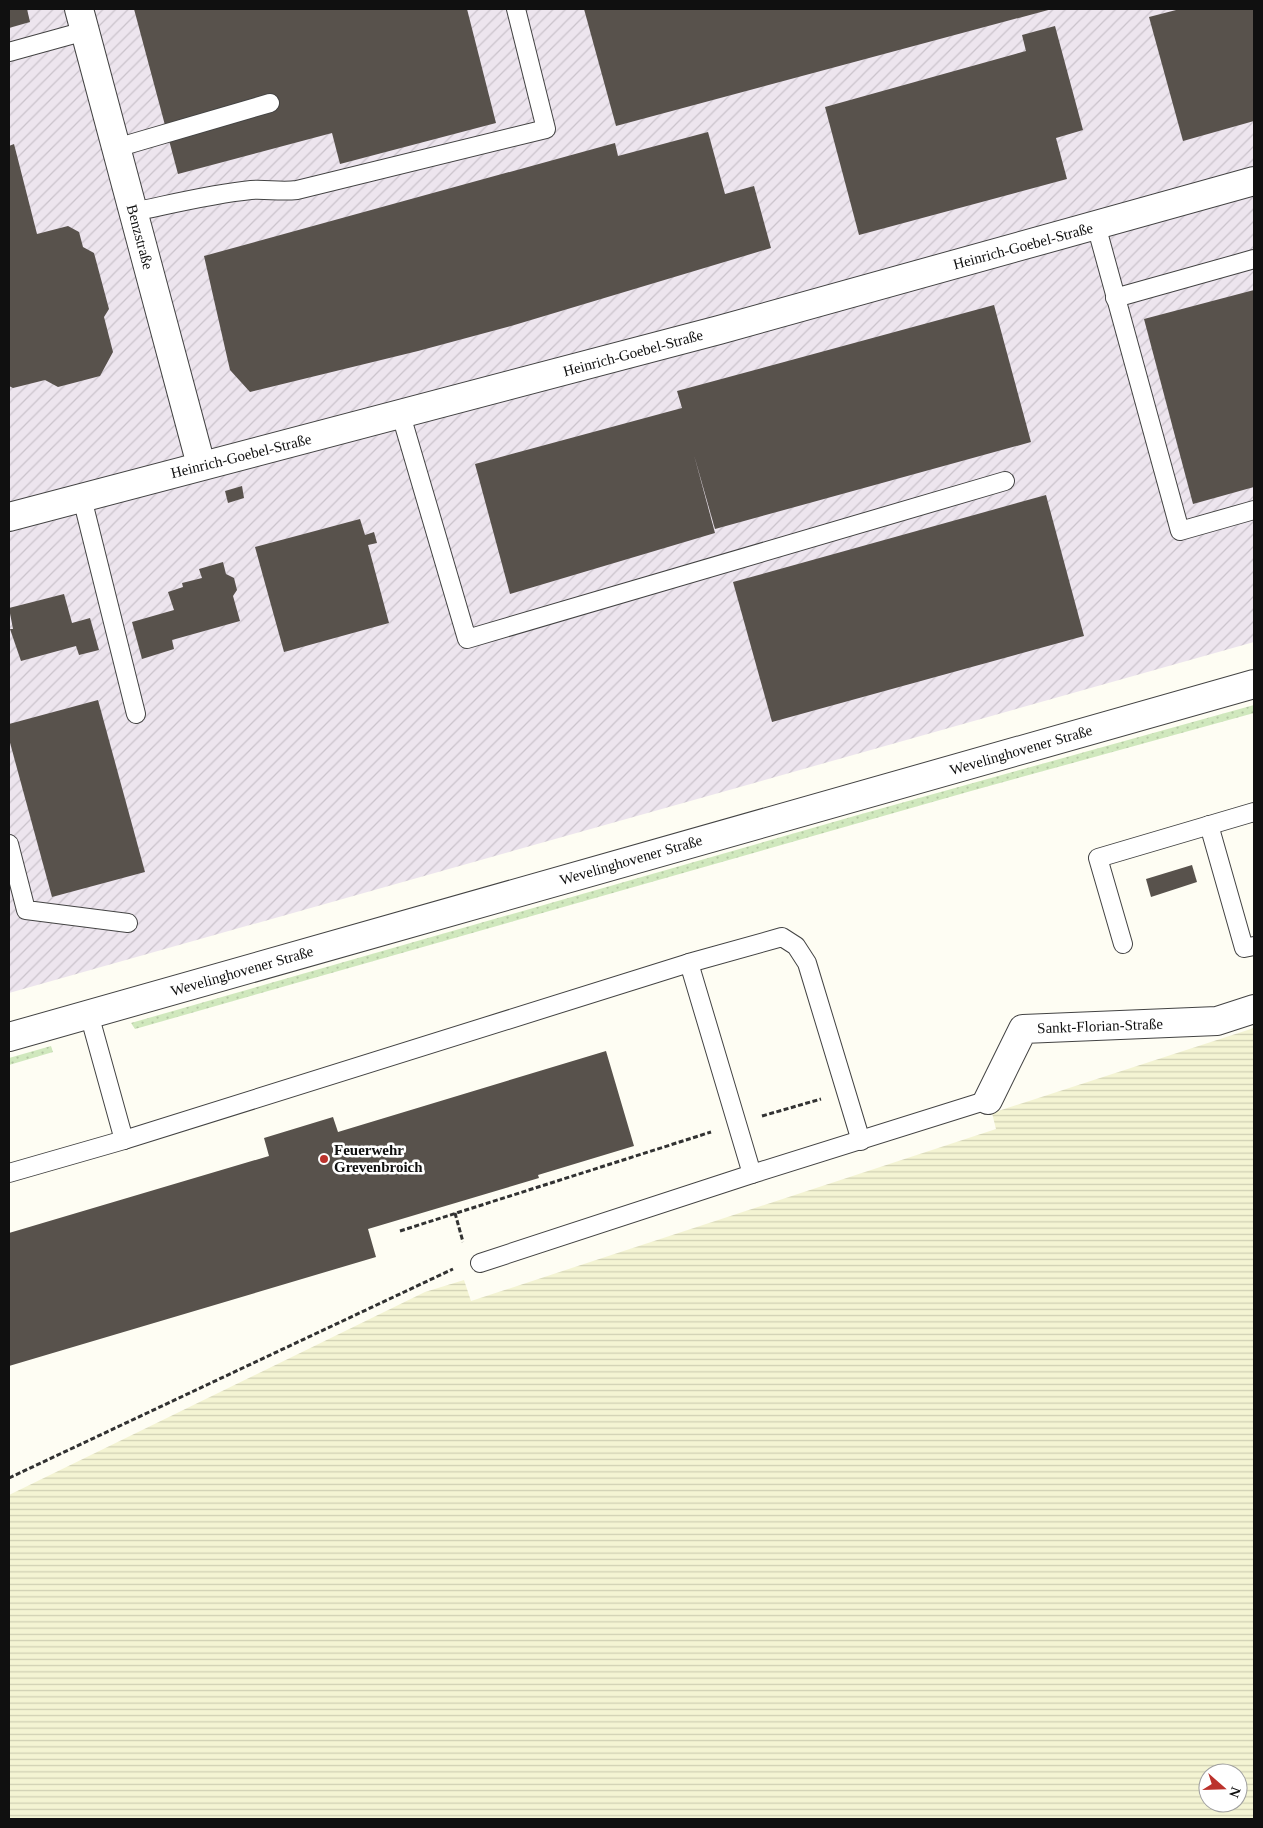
<svg xmlns="http://www.w3.org/2000/svg" width="1263" height="1828" font-family="Georgia,serif">
<style>
.industrial{fill:url(#industrial-furrows)}
.farmland{fill:url(#farmland-rules);fill-rule:evenodd}
.grass{fill:url(#grass-dots)}
.building{fill:#58524c}
.lines{fill:none;stroke-linecap:round;stroke-linejoin:round}
.service-casing{stroke:#434343;stroke-width:20}
.minor-casing{stroke:#434343;stroke-width:30}
.tertiary-casing{stroke:#434343;stroke-width:30}
.path{stroke:#323232;stroke-width:3;stroke-dasharray:5 2.5;stroke-linecap:butt}
.service{stroke:#fff;stroke-width:18}
.minor{stroke:#fff;stroke-width:28}
.tertiary{stroke:#fff;stroke-width:28}
.poi-dot{fill:#bb322c;stroke:#fff;stroke-width:2}
.labels{text-anchor:middle;stroke-width:5;stroke-linejoin:round;paint-order:stroke}
.street-label{font-size:15px;fill:#101010;stroke:#fff}
.poi-label{font-size:15px;font-weight:bold;fill:#101010;stroke:#fff;text-anchor:start}
</style>
<defs>
<pattern id="industrial-furrows" width="10" height="10" patternUnits="userSpaceOnUse" patternTransform="scale(1.25)"><rect width="10" height="10" fill="#ede5ee"/><path d="M-1 1l2-2M0 10L10 0M9 11l2-2" fill="none" stroke="#cac3cb"/></pattern>
<pattern id="farmland-rules" width="6" height="5" patternUnits="userSpaceOnUse" patternTransform="scale(1.25)"><rect width="6" height="5" fill="#f4f4d3"/><path d="M0 2.5h6" fill="none" stroke="#d0d0b4"/></pattern>
<pattern id="grass-dots" width="8" height="8" patternUnits="userSpaceOnUse" patternTransform="scale(1.25)"><rect width="8" height="8" fill="#d0e8bd"/><path d="M2 2h.1M6 6h.1" fill="none" stroke="#b2c6a1" stroke-width="1.8" stroke-linecap="round"/></pattern>
</defs>
<rect width="100%" height="100%" fill="#fefdf3"/>
<path class="industrial" d="M9,9H1254V642L9,993Z"/>
<path class="farmland" d="M1254,1028V1819H9V1495L425,1292L464,1280L471,1301L996,1129L992,1113ZM1208,1773H1238V1803H1208Z"/>
<g class="grass">
<path d="M1254,705V713L971,791L135,1029L131,1023L858,815Z"/>
<path d="M51,1046L53,1052L9,1065V1058Z"/>
</g>
<g class="building">
<path d="M9,9H27L30,22L9,28Z"/>
<path d="M134,9H467L496,123L340,164L332,133L178,174Z"/>
<path d="M584,9H1052L616,126Z"/>
<path d="M1180,9H1253L1254,121L1183,141L1149,17Z"/>
<path d="M1055,26L1083,130L1056,138L1067,179L859,235L825,107L1026,51L1022,35Z"/>
<path d="M708,132L725,194L754,186L771,248L511,326L418,351L250,392L230,370L204,256L615,143L618,156Z"/>
<path d="M14,144L37,234L68,226L79,232L83,247L94,253L109,309L104,317L113,352L100,376L58,387L45,380L13,388L9,386V146Z"/>
<path d="M1254,290V487L1193,504L1144,319Z"/>
<path d="M994,305L1031,442L715,529L694,455L715,533L510,594L475,464L682,408L677,391Z"/>
<path d="M242,486L244,498L228,503L225,491Z"/>
<path d="M1046,495L1084,636L772,722L733,582Z"/>
<path d="M360,519L365,535L374,532L377,543L368,545L389,623L284,652L255,547Z"/>
<path d="M223,562L226,574L234,578L237,590L233,596L240,621L172,640L174,649L142,659L132,622L174,610L168,592L183,587L182,583L202,578L199,569Z"/>
<path d="M64,594L72,623L90,618L99,650L79,655L76,646L21,661L10,629H13L9,608Z"/>
<path d="M98,700L145,872L52,897L9,739V724Z"/>
<path d="M1192,865L1197,882L1151,897L1146,879Z"/>
<path d="M606,1051L634,1146L538,1175L539,1178L368,1229L376,1257L9,1366V1233L269,1156L264,1138L333,1117L338,1132Z"/>
</g>
<g class="lines">
<defs>
<g id="service">
<path d="M9,52L85,31"/>
<path d="M116,148L270,103"/>
<path d="M133,212C172,204 211,194 251,190C266,189 281,192 297,190L546,129L516,9"/>
<path d="M1096,225L1180,531L1254,510"/>
<path d="M1115,298L1254,259"/>
<path d="M401,415L467,639L1005,481"/>
<path d="M82,498L136,714"/>
<path d="M1209,825L1244,948L1254,946"/>
<path d="M9,844L26,910L128,923"/>
<path d="M1123,944L1098,858L1254,812"/>
<path d="M689,963L782,937L796,946L807,963L861,1141"/>
<path d="M89,1014L124,1140"/>
<path d="M9,1173L124,1140L689,963L752,1174L988,1100"/>
<path d="M480,1263L752,1174"/>
</g>
<g id="minor">
<path d="M79,9L201,465"/>
<path d="M9,517L719,330L1254,181"/>
<path d="M988,1100L1023,1029L1217,1021L1254,1009"/>
</g>
<path id="tertiary" d="M9,1037L1254,684"/>
</defs>
<use href="#service" class="service-casing"/>
<use href="#minor" class="minor-casing"/>
<use href="#tertiary" class="tertiary-casing"/>
<g class="path">
<path d="M762,1116L821,1099"/>
<path d="M455,1213L463,1242"/>
<path d="M400,1231L711,1132"/>
<path d="M9,1478L453,1269"/>
</g>
<use href="#service" class="service"/>
<use href="#minor" class="minor"/>
<use href="#tertiary" class="tertiary"/>
</g>
<circle class="poi-dot" cx="324" cy="1159" r="5"/>
<g class="labels">
<g class="street-label">
<text transform="translate(140 237) rotate(75)" y="5">Benzstraße</text>
<text transform="translate(1023 246) rotate(-15)" y="5">Heinrich-Goebel-Straße</text>
<text transform="translate(633 353) rotate(-15)" y="5">Heinrich-Goebel-Straße</text>
<text transform="translate(241 456) rotate(-14)" y="5">Heinrich-Goebel-Straße</text>
<text transform="translate(1021 750) rotate(-16)" y="5">Wevelinghovener Straße</text>
<text transform="translate(631 860) rotate(-16)" y="5">Wevelinghovener Straße</text>
<text transform="translate(242 971) rotate(-16)" y="5">Wevelinghovener Straße</text>
<text transform="translate(1100 1026) rotate(-2)" y="5">Sankt-Florian-Straße</text>
</g>
<g class="poi-label">
<text x="334" y="1155">Feuerwehr<tspan x="334" dy="17">Grevenbroich</tspan></text>
</g>
</g>
<rect width="1263" height="1828" fill="none" stroke="#101010" stroke-width="20"/>
<g transform="translate(1223 1788) rotate(110)"><circle r="24" fill="#ffffff" stroke="#9f9f9f"/>
<path d="M0-4L9 19L0 12L-9 19Z" fill="#bb322c"/>
<text y="-8" font-size="14" font-weight="bold" text-anchor="middle" fill="#101010">N</text>
</g>
</svg>
